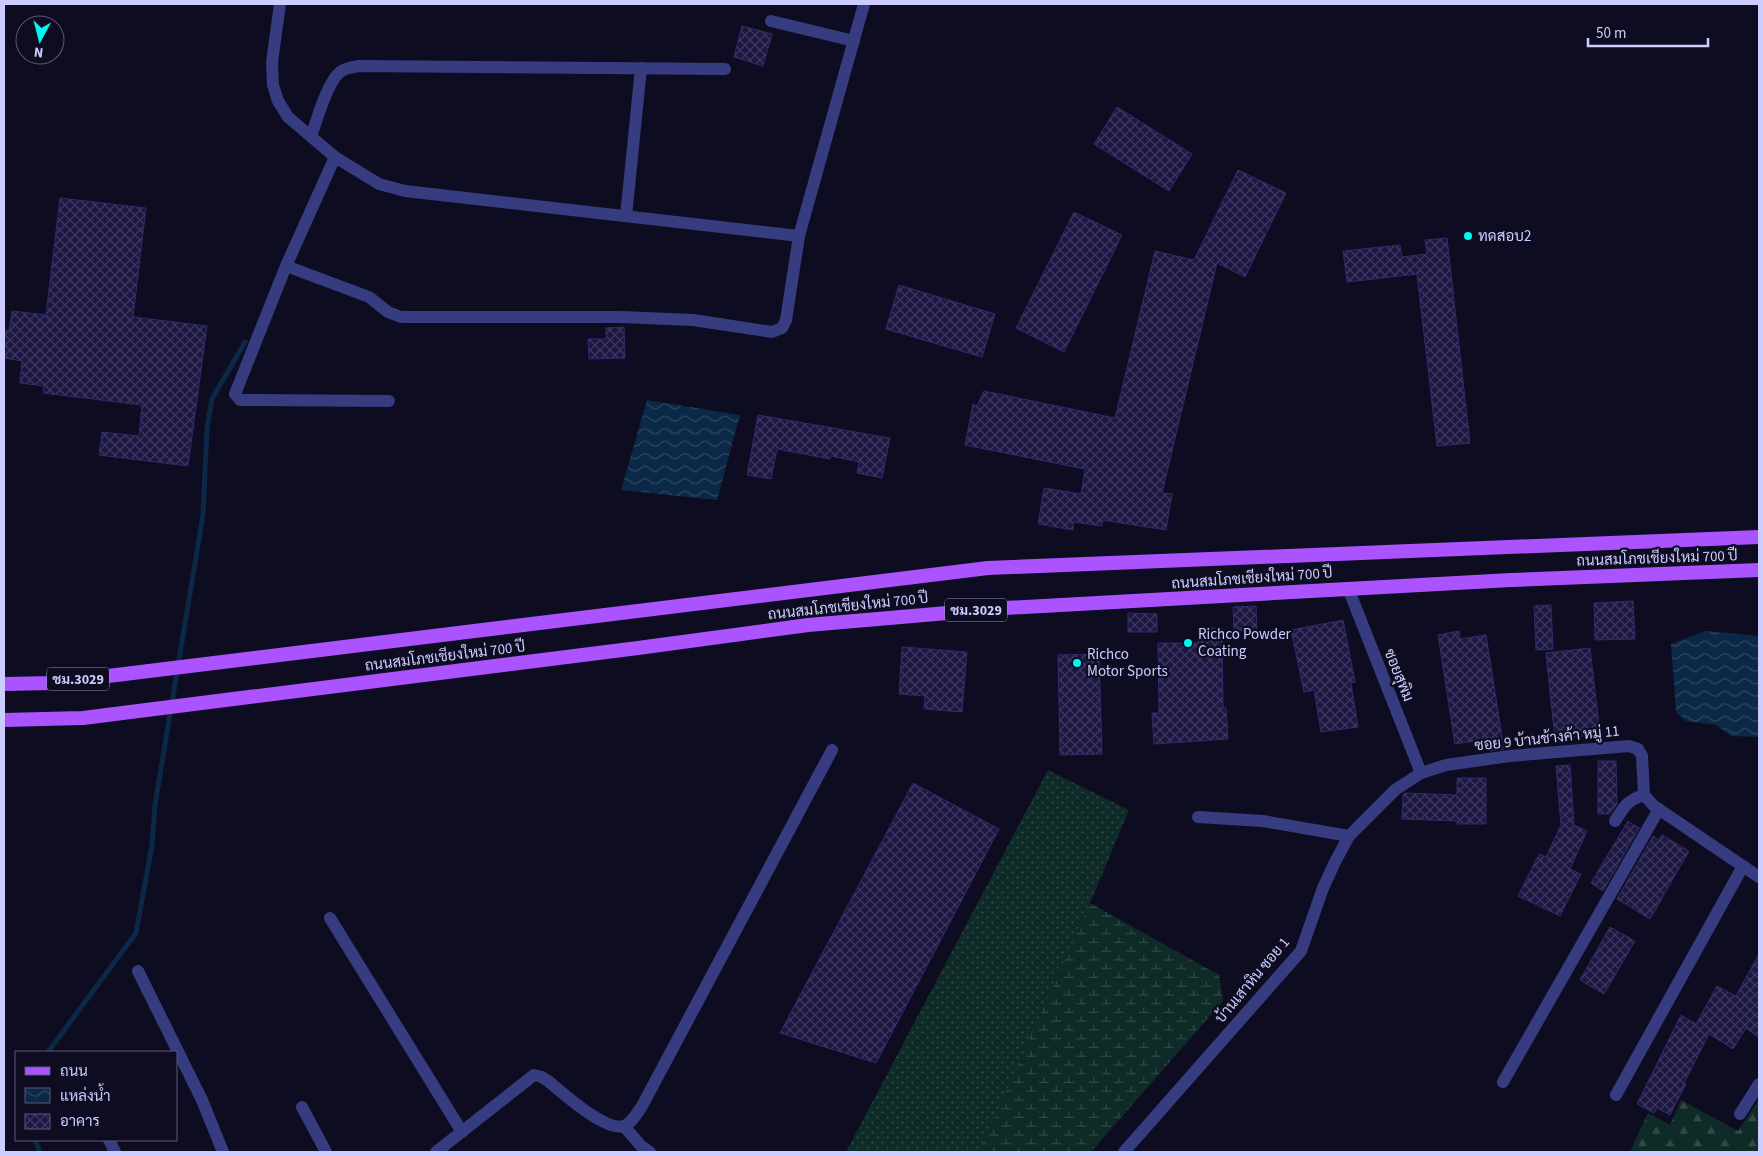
<svg xmlns="http://www.w3.org/2000/svg" width="1763" height="1156" font-family="'Source Sans 3',Sarabun,sans-serif">
<style>
.grass{fill:url(#grass-dots)}
.forest{fill:url(#forest-firs)}
.wetland{fill:url(#wetland-marsh)}
.water{fill:url(#water-waves)}
.lines{fill:none;stroke-linecap:round;stroke-linejoin:round}
.stream{stroke:#0b2946;stroke-width:5}
.building{fill:url(#building-cross-hatch);stroke:#302a6e}
.minor{stroke:#373c81;stroke-width:12}
.primary{stroke:#ab53ff;stroke-width:14}
.poi-dot{fill:#00f7f4;stroke:#0e0c21;stroke-width:2}
.labels{text-anchor:middle;stroke-width:4.5;stroke-linejoin:round;paint-order:stroke}
.shield{fill:#0e0c21;stroke:#9392bc;stroke-width:1}
.shield-label{font-size:14px;font-weight:bold;fill:#ccf}
.poi-label{font-size:15px;fill:#ccf;stroke:#0e0c21;text-anchor:start}
.street-label{font-size:15px;fill:#ccf;stroke:#0e0c21}
</style>
<defs>
<pattern id="grass-dots" width="8" height="8" patternUnits="userSpaceOnUse" patternTransform="scale(1.25)"><rect width="8" height="8" fill="#0f2b27"/><path d="M2 2h.1M6 6h.1" fill="none" stroke="#314947" stroke-width="1.8" stroke-linecap="round"/></pattern>
<pattern id="forest-firs" width="22" height="20" patternUnits="userSpaceOnUse" patternTransform="scale(1.25)"><rect width="22" height="20" fill="#0f2b27"/><path d="M5 1l3.5 6h-7zM16 11l3.5 6h-7z" fill="#314947"/></pattern>
<pattern id="wetland-marsh" width="20" height="14" patternUnits="userSpaceOnUse" patternTransform="scale(1.25)"><rect width="20" height="14" fill="#0f2b27"/><path d="M1 5h8M5 5V1M11 12h8M15 12V8" fill="none" stroke="#314947"/></pattern>
<pattern id="water-waves" width="16" height="10" patternUnits="userSpaceOnUse" patternTransform="scale(1.25)"><rect width="16" height="10" fill="#0b2946"/><path d="M0 5q4-4 8 0t8 0" fill="none" stroke="#2d4762"/></pattern>
<pattern id="building-cross-hatch" width="8" height="8" patternUnits="userSpaceOnUse" patternTransform="scale(1.25)"><rect width="8" height="8" fill="#1c1842"/><path d="M0 0l8 8M0 8l8-8" fill="none" stroke="#3c385e"/></pattern>
</defs>
<rect width="100%" height="100%" fill="#0e0c21"/>
<path class="grass" d="M1048,770L1129,810L1090,903L982,1148L986,1152H848L847,1150Z"/>
<path class="forest" d="M1759,1099V1152H1630L1648,1113L1670,1125L1681,1100L1738,1131Z"/>
<path class="wetland" d="M1090,903L1219,975L1223,1001L1091,1152H986L981,1148Z"/>
<g class="water">
<path d="M647,400L740,415L717,500L621,490Z"/>
<path d="M1706,631L1759,636V737L1731,736L1716,725L1686,721L1676,712L1671,644Z"/>
</g>
<g class="lines">
<g class="stream">
<path d="M48,1052L136,933L152,845L155,805L203,515L207,428L212,399L245,342"/>
<path d="M35,1140L40,1152"/>
</g>
</g>
<g class="building">
<path d="M742,26L772,34L763,66L734,57Z"/>
<path d="M1117,107L1192,154L1169,191L1094,144Z"/>
<path d="M1238,170L1286,193L1245,277L1217,263L1162,493L1172,494L1166,530L1103,520L1102,526L1074,522L1073,530L1038,524L1044,488L1081,494L1085,469L965,445L973,404L977,406L984,391L1115,418L1155,251L1194,260Z"/>
<path d="M60,198L146,208L133,317L207,326L188,466L99,455L102,432L139,436L142,405L43,393L44,386L20,383L22,361L4,358V330L9,331L12,311L46,315Z"/>
<path d="M1074,212L1122,235L1064,352L1016,328Z"/>
<path d="M1447,238L1470,443L1437,446L1417,274L1347,282L1343,251L1400,245L1402,257L1427,254L1425,240Z"/>
<path d="M899,285L995,314L982,357L886,329Z"/>
<path d="M624,327L625,358L589,359L588,339H606V328Z"/>
<path d="M758,415L890,438L882,478L857,473L859,462L831,456L830,459L777,449L771,479L747,475Z"/>
<path d="M1633,601L1635,639L1595,640L1594,603Z"/>
<path d="M1551,605L1553,649L1536,650L1534,606Z"/>
<path d="M1256,606L1257,630L1234,631L1233,607Z"/>
<path d="M1128,613L1157,614V632H1128Z"/>
<path d="M1343,620L1355,682L1351,683L1358,727L1321,732L1314,690L1304,692L1291,630Z"/>
<path d="M1198,628H1222L1223,708H1226L1228,739L1154,744L1152,713H1159L1158,643H1198Z"/>
<path d="M1459,631L1460,639L1486,635L1504,749L1490,751L1488,739L1455,744L1438,635Z"/>
<path d="M902,647L967,652L962,712L924,709L925,696L899,694Z"/>
<path d="M1590,648L1600,734L1555,739L1546,653Z"/>
<path d="M1099,654L1102,754L1060,755L1058,655Z"/>
<path d="M1598,761H1616L1617,804L1610,814H1598Z"/>
<path d="M1570,765L1574,825L1587,831L1570,869L1581,874L1560,916L1518,896L1539,854L1546,857L1561,825L1556,766Z"/>
<path d="M1457,778H1486V824H1457V821L1402,819L1403,795L1405,793L1457,795Z"/>
<path d="M913,783L999,829L876,1063L780,1033Z"/>
<path d="M1628,821L1639,828L1603,891L1591,883Z"/>
<path d="M1662,835L1689,851L1650,919L1617,899L1653,836L1659,840Z"/>
<path d="M1610,927L1635,941L1604,994L1580,980Z"/>
<path d="M1759,954V1038L1746,1028L1733,1049L1709,1034L1684,1083L1686,1084L1670,1115L1657,1108L1654,1113L1637,1104L1681,1015L1696,1024L1717,986L1736,996Z"/>
</g>
<g class="lines">
<g class="minor">
<path d="M280,4L272,62L273,85L278,101L288,117L335,157L379,184L405,191L799,236"/>
<path d="M771,21L854,41"/>
<path d="M311,136C317,120 327,83 340,72C345,68 352,67 359,66L725,69"/>
<path d="M335,157L286,266L235,394L240,400L389,401"/>
<path d="M626,216L641,68"/>
<path d="M286,266L369,297L388,312L401,317H621L693,320L772,332L782,328L786,320L799,236L864,4"/>
<path d="M1348,588L1421,773"/>
<path d="M1198,817L1263,821L1349,836"/>
<path d="M1615,821C1624,807 1627,800 1644,795"/>
<path d="M330,918L462,1132"/>
<path d="M138,971L202,1100L223,1152"/>
<path d="M1503,1082L1659,809"/>
<path d="M1616,1095L1743,866"/>
<path d="M302,1107L326,1152"/>
<path d="M1740,1114L1759,1084"/>
<path d="M624,1126L641,1146L650,1152"/>
<path d="M109,1140L115,1152"/>
<path d="M436,1152L534,1075L542,1077L548,1081C563,1093 605,1132 624,1126C632,1123 637,1113 642,1106L832,750"/>
<path d="M1124,1152L1301,951L1323,888L1335,862L1349,836L1395,790L1421,773L1446,765L1510,756L1629,746L1638,749L1642,756L1644,795L1654,806L1759,877"/>
</g>
<g class="primary">
<path d="M4,684L51,683L988,568L1759,537"/>
<path d="M4,720L83,718L638,648L808,625L1005,608L1511,580L1759,570"/>
</g>
</g>
<g class="poi-dot">
<circle cx="1468" cy="236" r="5"/>
<circle cx="1188" cy="643" r="5"/>
<circle cx="1077" cy="663" r="5"/>
</g>
<g class="labels">
<g class="shield">
<rect x="945" y="598.5" width="62" height="23" rx="4"/>
<rect x="47" y="667.5" width="62" height="23" rx="4"/>
</g>
<g class="shield-label">
<text x="976" y="615">ชม.3029</text>
<text x="78" y="684">ชม.3029</text>
</g>
<g class="poi-label">
<text x="1478" y="241">ทดสอบ2</text>
<text x="1198" y="639">Richco Powder<tspan x="1198" dy="17">Coating</tspan></text>
<text x="1087" y="659">Richco<tspan x="1087" dy="17">Motor Sports</tspan></text>
</g>
<g class="street-label">
<text transform="translate(1657 558) rotate(-2)" y="5">ถนนสมโภชเชียงใหม่ 700 ปี</text>
<text transform="translate(1252 578) rotate(-4)" y="5">ถนนสมโภชเชียงใหม่ 700 ปี</text>
<text transform="translate(848 606) rotate(-6)" y="5">ถนนสมโภชเชียงใหม่ 700 ปี</text>
<text transform="translate(445 656) rotate(-7)" y="5">ถนนสมโภชเชียงใหม่ 700 ปี</text>
<text transform="translate(1399 675) rotate(68)" y="5">ซอยสุพิม</text>
<text transform="translate(1547 738) rotate(-6)" y="5">ซอย 9 บ้านช้างค้า หมู่ 11</text>
<text transform="translate(1252 980) rotate(-50)" y="5">บ้านเสาหิน ซอย 1</text>
</g>
</g>
<rect width="1763" height="1156" fill="none" stroke="#ccccff" stroke-width="10"/>
<rect x="15" y="1051" width="162" height="90" fill="#0e0c21" stroke="#5a597a"/>
<rect x="25" y="1067" width="25" height="8" fill="#ab53ff" stroke="#5a597a"/>
<text x="60" y="1076" font-size="15" fill="#ccccff">ถนน</text>
<rect x="25" y="1088" width="25" height="15" fill="url(#water-waves)" stroke="#5a597a"/>
<text x="60" y="1101" font-size="15" fill="#ccccff">แหล่งน้ำ</text>
<rect x="25" y="1114" width="25" height="15" fill="url(#building-cross-hatch)" stroke="#5a597a"/>
<text x="60" y="1126" font-size="15" fill="#ccccff">อาคาร</text>
<g transform="translate(40 40) rotate(187)"><circle r="24" fill="#0e0c21" stroke="#5a597a"/>
<path d="M0-4L9 19L0 12L-9 19Z" fill="#00f7f4"/>
<text y="-8" font-size="14" font-weight="bold" text-anchor="middle" fill="#ccccff">N</text>
</g>
<path d="M1588 38v8h120v-8" fill="none" stroke="#ccccff" stroke-width="2.5"/>
<text x="1596" y="38" font-size="15" fill="#ccccff" stroke="#0e0c21" stroke-width="4" paint-order="stroke">50 m</text>
</svg>
